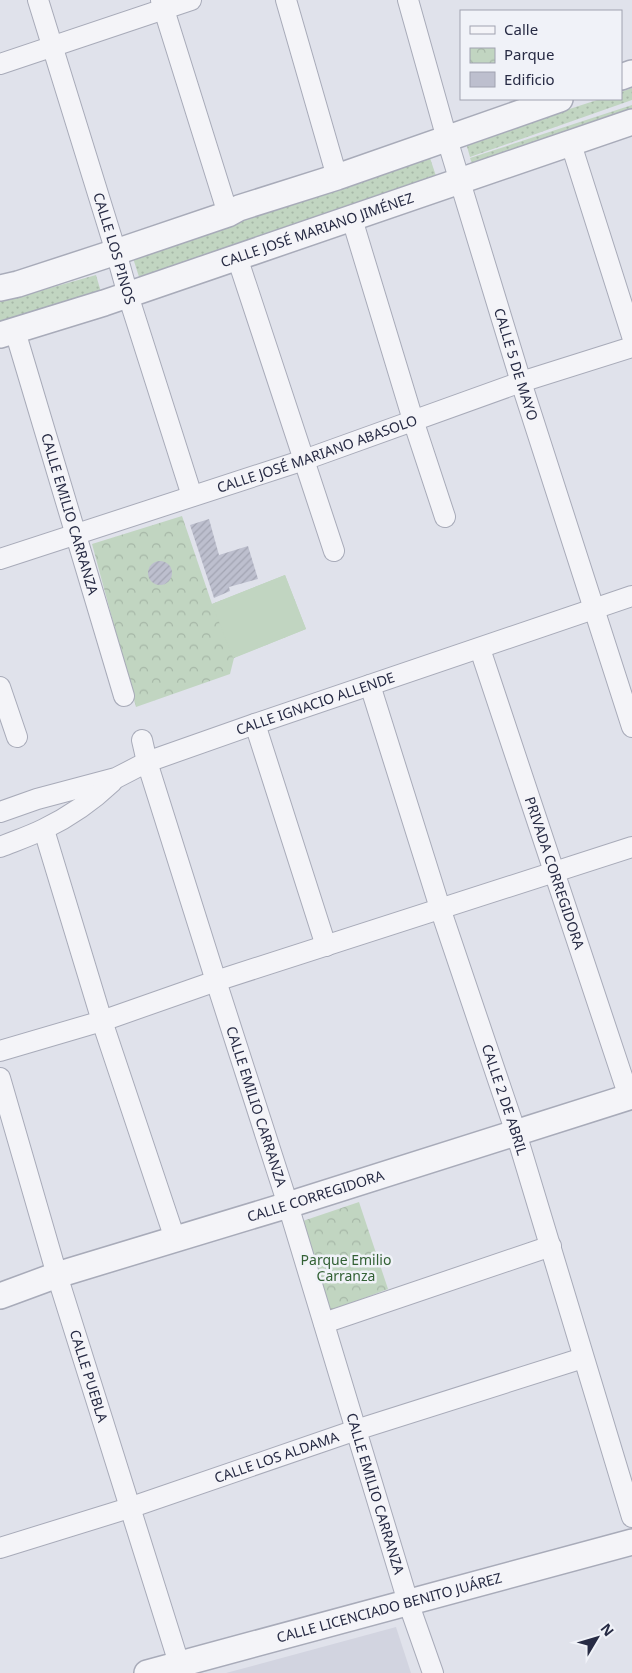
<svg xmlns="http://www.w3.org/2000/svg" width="632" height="1673" font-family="'Noto Sans',sans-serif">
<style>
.built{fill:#d2d4e0}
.grass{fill:url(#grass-dots)}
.park{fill:url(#park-crowns)}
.garden{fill:#c1d5c1}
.building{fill:url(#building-hatch)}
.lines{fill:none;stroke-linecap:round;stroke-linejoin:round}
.minor-casing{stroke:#a8abb9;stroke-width:22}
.tertiary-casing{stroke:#a8abb9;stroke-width:28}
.minor{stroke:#f4f4f8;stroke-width:20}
.tertiary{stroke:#f4f4f8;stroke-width:25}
.labels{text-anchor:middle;stroke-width:5;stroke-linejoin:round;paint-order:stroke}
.street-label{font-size:14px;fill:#272b44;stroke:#f0f2f8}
.park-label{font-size:14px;fill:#336135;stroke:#f0f2f8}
</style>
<defs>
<pattern id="grass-dots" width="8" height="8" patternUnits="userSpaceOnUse" patternTransform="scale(1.25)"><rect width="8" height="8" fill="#c1d5c1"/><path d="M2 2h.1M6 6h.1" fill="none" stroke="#a6b7a7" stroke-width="1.8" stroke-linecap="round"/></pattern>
<pattern id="park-crowns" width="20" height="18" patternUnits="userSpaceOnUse" patternTransform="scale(1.25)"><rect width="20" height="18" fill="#c1d5c1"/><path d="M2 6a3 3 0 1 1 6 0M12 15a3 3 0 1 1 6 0" fill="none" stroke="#a6b7a7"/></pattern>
<pattern id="building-hatch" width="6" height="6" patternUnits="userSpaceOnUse" patternTransform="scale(1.25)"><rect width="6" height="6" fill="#bdbfce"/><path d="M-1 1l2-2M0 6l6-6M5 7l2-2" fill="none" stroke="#a2a4b2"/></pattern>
</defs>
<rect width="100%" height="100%" fill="#e0e2eb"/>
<path class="built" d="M396,1627L411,1673H226Z"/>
<g class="grass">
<path d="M632,88V100L470,157L466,143L600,99H621V92Z"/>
<path d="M632,105V118L475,172L470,158Z"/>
<path d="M430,158L437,179L140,280L133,258Z"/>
<path d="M96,275L101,292L0,324V302Z"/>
</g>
<g class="park">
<path d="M182,516L212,604L285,575L306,629L234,658L230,674L136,707L92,544Z"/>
<path d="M359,1202L388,1289L325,1313L297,1223Z"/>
</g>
<path class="garden" d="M285,575L306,629L233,658L212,604Z"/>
<g class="building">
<path d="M209,519L219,555L248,546L258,579L229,587L230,591L214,598L190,525Z"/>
<circle cx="160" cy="573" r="12"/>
</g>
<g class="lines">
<defs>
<g id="minor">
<path id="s1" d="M38,0L116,252L128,295L192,496"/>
<path d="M161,0L228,214"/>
<path d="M286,0L337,177"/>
<path id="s2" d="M408,0L447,139L521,382L632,727"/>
<path d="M0,64L191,0"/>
<path d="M571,144L632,336"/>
<path d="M352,219L413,420L445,517"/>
<path d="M237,257L334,551"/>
<path id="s3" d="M15,331L124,696"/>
<path id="s4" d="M0,559L304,460L521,382L632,347"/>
<path id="s5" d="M480,649L629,1097"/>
<path id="s6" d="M370,685L440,908L516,1133L632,1517"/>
<path d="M0,687L17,737"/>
<path d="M255,724L326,946"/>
<path id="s7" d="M142,740L147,762L216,981L288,1205L408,1602L433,1673"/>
<path id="s8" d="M0,812L37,799L116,778L147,762L255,724L632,596"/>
<path d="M44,830L102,1021L175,1239"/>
<path d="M0,847C15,841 30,836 44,829C69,817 92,801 112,782"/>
<path d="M0,1051L102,1021L216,981L632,847"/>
<path id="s9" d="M0,1078L57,1275L182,1673"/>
<path d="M324,1323L551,1246"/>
<path id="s10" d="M0,1548L129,1508L356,1430L583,1358"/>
</g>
<g id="tertiary">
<path d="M621,77L632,73"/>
<path d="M0,288L18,284L116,252L228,214L239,208L337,177L560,99"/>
<path id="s11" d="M0,335L104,303L632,122"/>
<path id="s12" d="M0,1296L57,1275L288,1205L632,1096"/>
<path id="s13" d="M147,1673L632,1542"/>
</g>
</defs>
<use href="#minor" class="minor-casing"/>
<use href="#tertiary" class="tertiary-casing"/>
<use href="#minor" class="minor"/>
<use href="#tertiary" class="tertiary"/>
</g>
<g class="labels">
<g class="street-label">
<text dy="5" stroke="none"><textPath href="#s11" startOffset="334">CALLE JOSÉ MARIANO JIMÉNEZ</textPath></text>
<text dy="5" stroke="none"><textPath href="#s1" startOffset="260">CALLE LOS PINOS</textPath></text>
<text dy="5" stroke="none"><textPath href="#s2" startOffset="380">CALLE 5 DE MAYO</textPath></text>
<text dy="5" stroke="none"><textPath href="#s4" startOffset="334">CALLE JOSÉ MARIANO ABASOLO</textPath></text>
<text dy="5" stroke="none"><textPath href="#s3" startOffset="191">CALLE EMILIO CARRANZA</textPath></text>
<text dy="5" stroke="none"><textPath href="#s8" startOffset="334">CALLE IGNACIO ALLENDE</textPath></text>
<text dy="5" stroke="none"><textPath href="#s5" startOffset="236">PRIVADA CORREGIDORA</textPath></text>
<text dy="5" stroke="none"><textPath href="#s6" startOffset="436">CALLE 2 DE ABRIL</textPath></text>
<text dy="5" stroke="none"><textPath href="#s7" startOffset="384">CALLE EMILIO CARRANZA</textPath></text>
<text dy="5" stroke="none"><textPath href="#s12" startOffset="331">CALLE CORREGIDORA</textPath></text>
<text dy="5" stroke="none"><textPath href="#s9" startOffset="311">CALLE PUEBLA</textPath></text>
<text dy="5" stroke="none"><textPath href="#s10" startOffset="291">CALLE LOS ALDAMA</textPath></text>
<text dy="5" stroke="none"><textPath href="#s7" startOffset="789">CALLE EMILIO CARRANZA</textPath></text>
<text dy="5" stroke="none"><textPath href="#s13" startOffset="251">CALLE LICENCIADO BENITO JUÁREZ</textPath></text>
</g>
<g class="park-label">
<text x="346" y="1265">Parque Emilio<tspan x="346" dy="16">Carranza</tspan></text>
</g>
</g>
<rect x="460" y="10" width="162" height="90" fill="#f0f2f8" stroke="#a0a2b0"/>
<rect x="470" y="26" width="25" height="8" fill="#f4f4f8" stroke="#a0a2b0"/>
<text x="504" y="35" font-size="15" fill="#272b44">Calle</text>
<rect x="470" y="48" width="25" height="15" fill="url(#park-crowns)" stroke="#a0a2b0"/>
<text x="504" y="60" font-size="15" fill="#272b44">Parque</text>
<rect x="470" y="72" width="25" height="15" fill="#bdbfce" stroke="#a0a2b0"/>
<text x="504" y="85" font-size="15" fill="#272b44">Edificio</text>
<g transform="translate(597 1638) rotate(52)" stroke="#f0f2f8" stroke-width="4" paint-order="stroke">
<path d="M0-4L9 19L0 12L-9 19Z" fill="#272b44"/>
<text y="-8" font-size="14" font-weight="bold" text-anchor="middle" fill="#272b44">N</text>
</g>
</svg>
